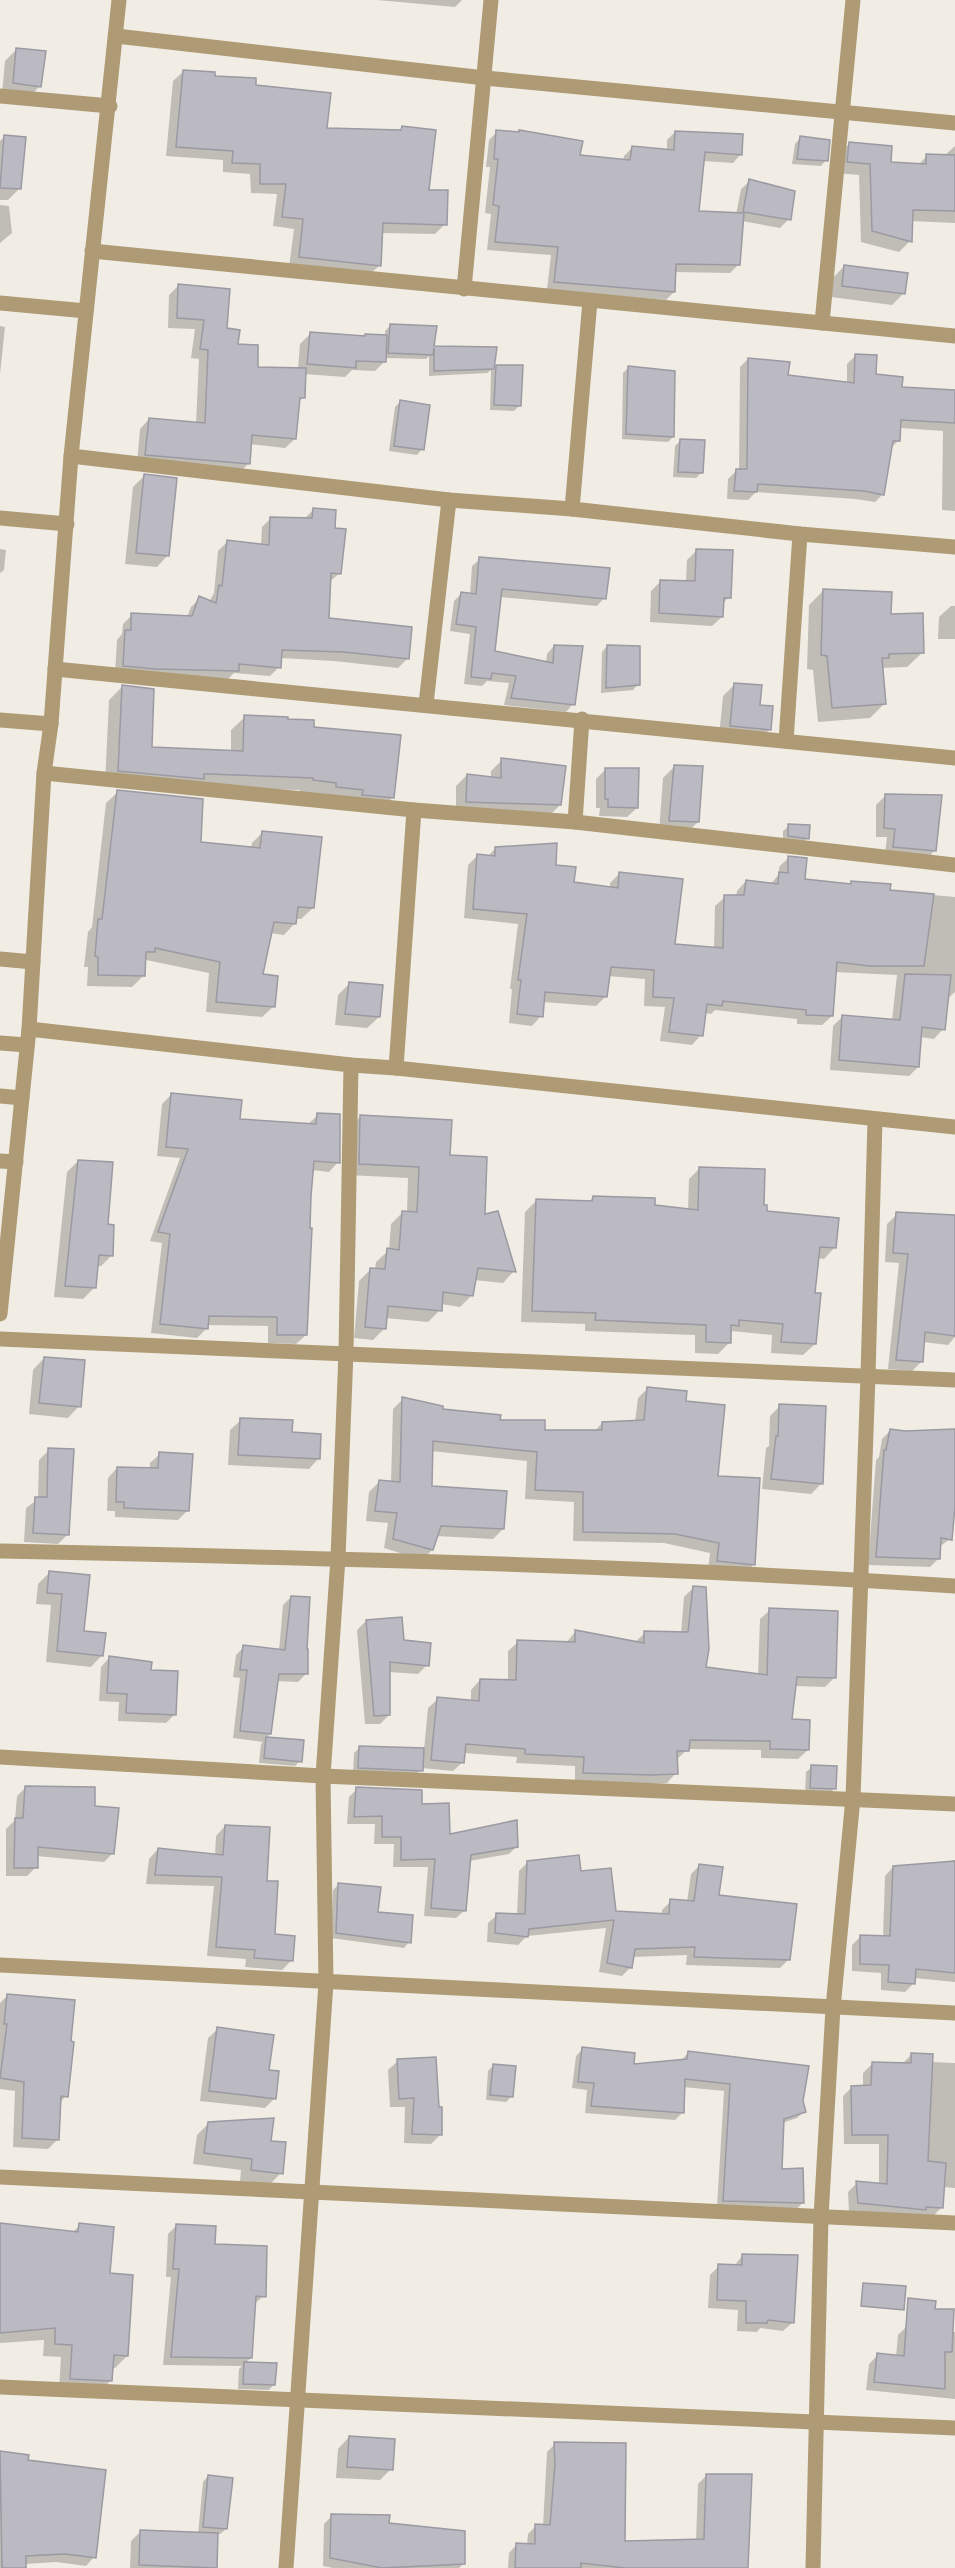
<svg xmlns="http://www.w3.org/2000/svg" width="955" height="2568" font-family="Quicksand,sans-serif">
<style>
.shadow{fill:#0003}
.building{fill:#bbbac3;stroke:#9b99a2;stroke-width:1.5}
.lines{fill:none;stroke-linecap:round;stroke-linejoin:round}
.minor{stroke:#ae9b75;stroke-width:15}
</style>
<rect width="100%" height="100%" fill="#f1ede4"/>
<g class="shadow">
<path d="M377,0H462L455,7Z"/>
<path d="M17,49L40,86L28,98L2,94L5,61Z"/>
<path d="M184,71L254,86L325,129L399,131L402,128L428,191L445,224L435,234L381,233L380,265L369,275L289,267L294,229L273,226L277,194L251,193L250,174L223,172V160L166,156L173,81Z"/>
<path d="M497,132L578,157L623,161L624,156L632,148L667,151V140L675,132L741,154L733,163L703,161L697,213L736,215L741,189L750,181L789,219L780,228L742,221L738,265L730,273L674,272V292L666,300L547,290L551,255L487,250L491,214L485,213L490,167H486L489,140Z"/>
<path d="M5,136L19,189L8,200H0V141Z"/>
<path d="M800,138L826,160L821,166L792,164L795,144Z"/>
<path d="M850,143L889,163L918,165L927,156L945,155L955,146V223L911,221L910,241L899,252L861,242L859,175L836,173L838,155Z"/>
<path d="M0,205L9,206L12,233L0,243Z"/>
<path d="M844,266L904,293L892,305L831,297L833,278Z"/>
<path d="M178,286L226,330L256,368L298,369L300,344L310,334L363,338L385,336V331L390,326L432,348H495L493,371L497,367L520,405L514,411L490,410L491,370L487,373L429,376V356L426,359L385,358V361L375,371L352,370L345,377L304,374L303,397L298,403L295,439L285,448L250,444L249,463L239,473L137,464L140,429L149,419L196,424L199,359L191,358L195,329L168,328L169,295Z"/>
<path d="M0,326L5,327L0,374Z"/>
<path d="M855,356L875,375L900,388L955,391V511L942,510L943,431L900,428L899,440L890,449L883,494L875,502L855,499L756,492L748,500L727,499L728,479L736,471H739L740,367L748,359L787,376L847,384V364Z"/>
<path d="M628,368L673,437L668,442L622,439L623,373Z"/>
<path d="M400,402L422,449L417,455L389,451L395,407Z"/>
<path d="M680,441L701,473L696,478L673,477L675,446Z"/>
<path d="M144,476L168,555L157,567L125,564L133,487Z"/>
<path d="M314,509L333,529L340,573L329,582L328,620L407,659L398,668L334,661L280,658L279,667L270,676L234,673L228,679L115,674L117,640L122,634L123,624L132,615L187,617L191,607L200,598L209,602L214,593L218,551L227,542L261,546L262,527L271,518L304,519Z"/>
<path d="M0,549L6,550L4,570L0,573Z"/>
<path d="M697,550L729,597L722,604V617L712,626L650,622L651,591L661,581L686,582L687,560Z"/>
<path d="M480,559L604,598L597,606L500,597L493,652L546,663L547,654L554,646L573,704L566,712L504,705L509,683L487,681L482,686L464,684L470,634L450,631L454,601L461,594L470,595L472,566Z"/>
<path d="M823,591L889,616L922,653L907,667L881,668L885,703L870,718L818,722L813,670L807,669L809,605Z"/>
<path d="M951,606H955V639H938L939,617Z"/>
<path d="M607,646L638,684L633,690L601,693L602,652Z"/>
<path d="M735,684L759,707L770,729L758,741L719,737L723,696Z"/>
<path d="M122,687L150,748L231,752V730L245,717L286,721L312,729L392,798L379,811L300,793V790L105,784L109,700Z"/>
<path d="M502,760L560,805L549,816L456,812V786L467,775L491,778V771Z"/>
<path d="M675,766L698,822L686,833L659,832L663,778Z"/>
<path d="M606,769L637,808L627,817L599,816L600,808H596V779Z"/>
<path d="M118,792L199,843L251,849L252,843L263,832L313,908L301,919H295V923L284,935L270,933L261,976L274,1006L262,1017L206,1012L209,973L146,960L144,975L132,987L87,986L88,967H84L88,932L92,927L106,803Z"/>
<path d="M885,796L935,850L926,860L885,855L887,837H876V805Z"/>
<path d="M789,826L808,838L802,843L783,841V831Z"/>
<path d="M495,849L555,866L573,883L610,888V883L620,873L673,946L714,949L715,906L725,897H736L737,891L746,881L770,885L779,874V867L789,857L803,880L849,885L852,882L889,891L955,897V992L947,999L943,1029L934,1039L920,1037L918,1067L909,1076L830,1070L833,1026L842,1017L892,1020L897,975L835,972L832,1016L822,1025L797,1024V1019L715,1010L711,1014L704,1013L701,1035L692,1045L660,1041L665,1007L644,1006L645,979L608,976L605,997L596,1006L543,1002L541,1016L532,1026L509,1023L512,989H510L518,924L464,918L468,865L477,856L487,857Z"/>
<path d="M349,984L379,1017L367,1028L335,1025L338,995Z"/>
<path d="M172,1094L239,1120L308,1124L318,1115L338,1162L329,1172L312,1170L306,1335L296,1344L268,1343V1326L207,1325L206,1329L197,1338L151,1333L162,1243L150,1241L180,1158L157,1156L162,1104Z"/>
<path d="M360,1117L449,1157L514,1271L503,1283L474,1280L471,1296L460,1307L441,1304L440,1310L428,1322L385,1318V1328L373,1340L354,1338L359,1281L371,1269L375,1270L376,1262L389,1250L391,1224L403,1212L407,1213L408,1178L348,1175L349,1129Z"/>
<path d="M78,1161L106,1226L112,1255L101,1266H96L94,1288L83,1299L54,1297L67,1172Z"/>
<path d="M700,1168L763,1206L766,1213L835,1247L824,1259L817,1258L813,1294L815,1344L803,1355L771,1353L772,1335L732,1331L730,1342L718,1354L695,1353V1335L585,1331V1324L521,1322L525,1212L536,1201L588,1203L594,1197L688,1210L689,1179Z"/>
<path d="M897,1214L955,1217V1337L948,1345L923,1342L922,1361L912,1371L888,1369L899,1263L885,1262L887,1224Z"/>
<path d="M44,1358L79,1406L68,1418L29,1414L33,1370Z"/>
<path d="M648,1388L684,1403L754,1564L744,1574L708,1571L710,1553L664,1543L573,1541L574,1502L525,1499L527,1461L431,1451L430,1488L503,1529L493,1539L436,1536L432,1550L422,1560L384,1548L388,1523L366,1521L369,1492L380,1481L391,1483L393,1409L403,1399L442,1410L544,1431L594,1432L602,1423L635,1422L638,1398Z"/>
<path d="M780,1406L821,1484L811,1494L762,1489L766,1448L769,1446L770,1416Z"/>
<path d="M241,1420L291,1434L319,1458L309,1469L228,1465L230,1430Z"/>
<path d="M891,1430L905,1433L955,1431V1514H953L950,1539L939,1547V1558L930,1567L868,1565L876,1460L879,1457L882,1439Z"/>
<path d="M49,1450L68,1534L58,1544L24,1542L26,1508L38,1499L39,1460Z"/>
<path d="M160,1454L188,1510L178,1520L115,1517V1511H107L108,1478L117,1468L150,1469V1463Z"/>
<path d="M50,1572L88,1577L82,1632L102,1655L91,1667L46,1662L51,1605L36,1604L38,1584Z"/>
<path d="M693,1588L704,1668L758,1676L760,1619L770,1610L835,1677L825,1687L795,1686L791,1721L808,1750L798,1759L761,1758V1750L688,1749L676,1760V1773L667,1783L641,1784L575,1782V1766L516,1763L517,1757L464,1753L463,1762L453,1771L422,1768L416,1775L353,1773L354,1753L360,1747L424,1750L428,1708L438,1699L471,1702V1690L480,1680L508,1682V1651L518,1642L566,1643L576,1631L635,1642L645,1633H681L684,1597Z"/>
<path d="M291,1597L306,1674L298,1682L276,1681L270,1734L265,1739L302,1742L300,1761L295,1766L259,1763L261,1744L263,1742L233,1738L240,1678L233,1677L236,1655L244,1647L279,1651L283,1605Z"/>
<path d="M366,1621L403,1642L427,1665L418,1674L389,1672V1715L380,1724H365L357,1630Z"/>
<path d="M109,1658L150,1671L175,1714L166,1723L118,1721L119,1702L99,1701L101,1667Z"/>
<path d="M812,1767L835,1788L829,1794L805,1793L806,1772Z"/>
<path d="M26,1787L93,1807L113,1853L104,1862L36,1856V1867L27,1876H6V1829L15,1820L17,1796Z"/>
<path d="M357,1789L420,1806L449,1836L517,1846L509,1854L469,1861L465,1910L456,1918L424,1916L428,1867H393L394,1844H374L375,1824H347L349,1797Z"/>
<path d="M225,1826L265,1882L274,1936L291,1961L282,1970L245,1967L246,1959L207,1956L214,1886L146,1884L149,1859L158,1849L215,1856L216,1836Z"/>
<path d="M952,1860H955V1982L914,1978V1983L905,1992L881,1990V1973L852,1971V1945L861,1936L883,1937L885,1876L893,1867L949,1863Z"/>
<path d="M528,1862L580,1873L614,1913L662,1915V1910L671,1901L687,1902L691,1874L700,1865L718,1897L789,1959L780,1968L686,1965L687,1955L632,1957L631,1967L622,1976L599,1972L606,1928L527,1936L518,1945L487,1942L488,1923L497,1915H517L519,1871Z"/>
<path d="M339,1884L377,1914L409,1942L404,1948L331,1938L333,1890Z"/>
<path d="M8,1995L66,2096L59,2103L58,2139L48,2149L13,2147L15,2091L0,2089V2003Z"/>
<path d="M218,2029L268,2072L275,2098L265,2108L200,2101L208,2038Z"/>
<path d="M583,2049L632,2066L681,2061L689,2052L801,2101L804,2111L797,2118L782,2123L781,2171L803,2202L796,2210L717,2207L724,2091L683,2087L682,2113L675,2120L585,2113L587,2090L572,2088L576,2056Z"/>
<path d="M912,2054L931,2062L955,2063V2188L943,2187L941,2208L932,2217L849,2212L848,2192L857,2183L879,2185V2144H844L843,2096L852,2087H863V2073L872,2064L903,2063Z"/>
<path d="M398,2061L440,2135L431,2144L404,2143L405,2107H390L388,2070Z"/>
<path d="M493,2066L511,2097L506,2102L486,2100L488,2071Z"/>
<path d="M208,2124L270,2142L281,2173L270,2184L240,2181L241,2170L193,2164L197,2135Z"/>
<path d="M0,2224L72,2233L80,2225L108,2274L127,2356L115,2368H112L111,2380L99,2393L59,2390L61,2357L43,2356L44,2340L0,2343Z"/>
<path d="M176,2226L214,2245L264,2296L254,2304L251,2358L245,2363L274,2384L269,2390L238,2389L239,2369L242,2366L163,2365L171,2277H166L168,2234Z"/>
<path d="M743,2255L792,2323L783,2331L760,2328L757,2332L737,2331L738,2310L708,2308L710,2275L719,2266H734Z"/>
<path d="M907,2326L955,2332V2399L866,2390L869,2364L878,2355L896,2357L898,2335Z"/>
<path d="M349,2437L391,2469L380,2480L336,2478L338,2449Z"/>
<path d="M555,2444L624,2543L696,2541L698,2484L707,2475L747,2568H508L509,2553L517,2544L527,2545L528,2534L536,2526H543L547,2452Z"/>
<path d="M0,2452L27,2456V2461L94,2557L86,2566L56,2562L25,2564V2568H0Z"/>
<path d="M208,2476L226,2529L220,2534H216V2568H130L131,2541L141,2531L198,2534L203,2482Z"/>
<path d="M332,2516L387,2525L464,2563L459,2568H333L323,2566L324,2524Z"/>
</g>
<g class="building">
<path d="M16,48L46,51L41,87L13,83Z"/>
<path d="M183,70L215,72V76L256,78V85L331,93L327,128L401,130L402,126L436,130L429,190H448L447,225L383,223L381,266L299,257L303,219L282,217L286,184H260V164L232,163L233,151L176,147Z"/>
<path d="M496,130L519,132V130L583,141L580,155L630,160L632,146L674,150L675,131L743,134L742,155L705,152L699,211L744,213L740,265L676,264L675,292L554,282L558,247L495,242L499,206L493,205L498,159H494Z"/>
<path d="M4,135L26,137L21,189L0,188Z"/>
<path d="M800,136L830,140L828,161L797,159Z"/>
<path d="M849,142L892,146L891,162L926,164V154L955,155V211L913,210L912,242L872,231L870,164L847,162Z"/>
<path d="M749,179L795,191L791,220L743,212Z"/>
<path d="M844,265L908,273L905,294L842,286Z"/>
<path d="M178,284L230,289L227,328L240,330L238,344L258,345V367L306,368L305,398H300L296,439L252,435L250,464L145,455L149,418L205,423L208,350L200,349L204,320L177,318Z"/>
<path d="M390,324L437,326L434,346L497,347L494,369L434,371V348L433,355L388,353Z"/>
<path d="M310,332L365,336V334L387,335L386,362L356,361V368L307,364Z"/>
<path d="M855,354L877,355L876,374L903,377L902,387L955,390V423L901,420L900,441H893L884,495L864,491L758,484L757,492L734,491L736,469H747L748,358L790,362L788,375L854,383Z"/>
<path d="M496,365H523L521,406L494,405Z"/>
<path d="M628,366L675,371L674,437L626,434Z"/>
<path d="M400,400L430,405L424,450L394,446Z"/>
<path d="M680,439L705,440L703,473L678,472Z"/>
<path d="M144,474L177,478L169,556L136,553Z"/>
<path d="M313,508L336,510L335,528L346,529L341,574L331,573L329,618L412,627L409,659L344,652L282,650L281,668L239,664V671L155,669L123,666L125,630H131V613L192,616L199,596L216,603L219,585L222,586L227,540L269,545L270,517L312,518Z"/>
<path d="M696,549L733,550L731,598H724L723,617L659,613L660,580L695,581Z"/>
<path d="M479,557L610,568L606,599L502,589L495,651L553,663L554,645L583,646L575,705L511,698L516,676L492,673L491,679L471,677L476,627L456,624L461,592L476,594Z"/>
<path d="M823,589L892,592L891,614L923,613L924,653L889,654V658H882L886,704L832,708L827,656L821,655Z"/>
<path d="M607,645L640,646V685L606,688Z"/>
<path d="M734,683L762,685L760,705L773,706L771,730L730,726Z"/>
<path d="M122,685L154,689L152,747L243,751L244,715L288,717V719L314,720V727L401,735L394,798L362,795L363,790L336,787V783L313,780V778L208,774H204V779L118,771Z"/>
<path d="M501,758L566,766L561,805L466,802L467,774L501,778Z"/>
<path d="M674,765L703,766L699,822L669,821Z"/>
<path d="M605,768H639L638,808L608,807V799H605Z"/>
<path d="M117,790L203,799L201,842L260,848L262,831L322,837L314,908L298,907L296,924L274,922L263,974L278,976L275,1007L216,1002L220,962L155,948V952H146L145,976L98,975V957L95,956L98,919H102Z"/>
<path d="M885,794L942,795L936,851L893,847L895,829L884,828Z"/>
<path d="M788,824L810,825L809,839L788,836Z"/>
<path d="M557,843L556,865L576,867L574,882L618,888L619,872L683,879L675,944L723,948L724,895H744L746,880L778,884L779,872L788,873V856L807,858L805,879L851,884V881L891,884L890,890L934,894L924,966H869L837,962L833,1016L806,1015V1010L723,1001L722,1006L707,1004L703,1036L669,1032L674,998L653,997L654,970L611,967L607,997L545,992L543,1017L517,1014L521,980H518L527,914L473,909L477,854L495,856V847Z"/>
<path d="M905,974L951,975L945,1030L922,1027L919,1067L839,1060L842,1015L900,1020Z"/>
<path d="M349,982L383,985L380,1017L345,1014Z"/>
<path d="M171,1093L242,1100L240,1119L316,1124L317,1113L340,1114V1163L314,1161L311,1196L310,1228H312L307,1335H277V1317L209,1316L208,1329L160,1324L170,1234L158,1232L188,1149L166,1147Z"/>
<path d="M360,1115L452,1120L450,1155L487,1157L485,1214L498,1211L516,1272L478,1268L473,1296L443,1292L442,1311L388,1306L386,1329L365,1327L370,1268L385,1269L387,1248L399,1250L402,1211L417,1212L419,1167L359,1164Z"/>
<path d="M78,1160L113,1162L108,1224L114,1225L113,1256L99,1255L96,1288L65,1286Z"/>
<path d="M699,1167L765,1169L764,1205H767V1211L839,1218L836,1248L820,1247L815,1293H821L816,1344L781,1342L783,1324L739,1320V1326L731,1325V1343L706,1342V1325L595,1320L596,1313L532,1311L536,1199L592,1201L593,1196L655,1198V1205L698,1210Z"/>
<path d="M896,1212L955,1215V1336L925,1332L923,1362L896,1360L908,1254L893,1253Z"/>
<path d="M44,1357L85,1360L81,1407L39,1403Z"/>
<path d="M647,1387L687,1391L686,1401L725,1405L718,1476L760,1478L755,1565L717,1561L719,1543L675,1534L583,1532V1492L535,1490L537,1452L433,1441L432,1486L507,1491L504,1529L441,1526L433,1550L393,1539L397,1513L375,1511L379,1480L400,1482L402,1397L443,1406V1409L501,1415L500,1420H545V1430H602V1422L644,1420Z"/>
<path d="M779,1404L826,1406L823,1484L771,1479L776,1436H778Z"/>
<path d="M240,1418L293,1420L292,1432L321,1434L320,1459L238,1455Z"/>
<path d="M890,1429L905,1431L955,1429V1506L952,1540L941,1538L940,1559L876,1557L884,1450H886Z"/>
<path d="M48,1448L74,1449L69,1535L33,1533L35,1497H47Z"/>
<path d="M159,1452L193,1454L189,1511L124,1508V1502H116L117,1467L158,1468Z"/>
<path d="M49,1571L90,1575L84,1631L106,1633L103,1656L57,1651L62,1594L47,1593Z"/>
<path d="M693,1586L706,1587L709,1649L706,1667L767,1675L769,1608L838,1611L836,1678L797,1677L792,1719L810,1720L809,1750L770,1749V1741L690,1740L689,1751H677L678,1774L651,1775L583,1773L584,1757L525,1754V1749L466,1744L464,1763L431,1760L437,1697L479,1701L480,1679L516,1680L517,1640L575,1642V1630L644,1643V1631L688,1632Z"/>
<path d="M291,1596L310,1597L307,1649H308V1674H279L271,1734L240,1731L247,1670H240L243,1645L285,1650Z"/>
<path d="M402,1617L404,1640L431,1643L429,1666L390,1662V1715L374,1716L366,1620Z"/>
<path d="M109,1656L152,1662L151,1670L178,1671L176,1715L126,1713L127,1694L107,1693Z"/>
<path d="M266,1737L304,1740L302,1762L264,1758Z"/>
<path d="M359,1746L424,1748L423,1771L358,1768Z"/>
<path d="M811,1765L837,1766L836,1789L810,1788Z"/>
<path d="M25,1786L95,1787V1806L119,1808L114,1854L38,1847V1868H14L15,1818H23Z"/>
<path d="M356,1787L422,1790V1804L449,1803L450,1834L517,1820L518,1847L471,1855L466,1911L431,1908L435,1859L401,1860V1837H382V1816L354,1817Z"/>
<path d="M225,1825L270,1827L267,1881H278L275,1934L295,1936L293,1961L254,1958L255,1950L216,1947L222,1877L155,1875L158,1848L223,1855Z"/>
<path d="M579,1855L581,1871L611,1868L616,1911L669,1914L670,1899L694,1901L699,1864L723,1867L719,1895L797,1904L790,1960L694,1957L695,1947L635,1949L632,1968L607,1963L614,1920L529,1929L528,1937L495,1933L496,1913L525,1914L527,1861Z"/>
<path d="M955,1861V1973L916,1969L915,1984L888,1982L889,1965L860,1964V1935L890,1936L893,1866Z"/>
<path d="M338,1883L381,1887L378,1912L413,1915L411,1943L336,1933Z"/>
<path d="M7,1994L75,2000L71,2041L74,2042L68,2097L61,2096L59,2140L22,2138L24,2082L0,2078L7,2024H4Z"/>
<path d="M217,2027L274,2035L269,2070L279,2071L276,2099L209,2091Z"/>
<path d="M582,2047L635,2053L634,2064L687,2059L688,2051L809,2066L803,2101L806,2112L784,2119L782,2169L803,2168L804,2203L723,2201L730,2084L685,2079L684,2113L591,2106L594,2083L578,2082Z"/>
<path d="M911,2053L933,2054L928,2161L946,2163L943,2208L926,2207V2210L858,2203L856,2181L887,2184L888,2135H852L851,2086L871,2085L872,2062L911,2063Z"/>
<path d="M436,2057L439,2107H442V2135L412,2134L414,2098L399,2099L397,2059Z"/>
<path d="M493,2064L516,2066L513,2097L490,2095Z"/>
<path d="M274,2118L271,2141L286,2142L283,2174L251,2170L252,2159L204,2153L208,2122Z"/>
<path d="M0,2223L78,2232L79,2223L114,2227L110,2273L133,2275L128,2356L114,2355L112,2381L70,2379L72,2345L55,2344V2328L0,2333Z"/>
<path d="M176,2224L216,2226L215,2244L267,2246L266,2297L256,2296L252,2358L171,2357L179,2269H173Z"/>
<path d="M742,2254L798,2255L794,2323L768,2320L767,2323H746V2301L717,2300L718,2264L742,2265Z"/>
<path d="M863,2283L906,2286L904,2310L861,2306Z"/>
<path d="M908,2298L936,2301L935,2309H954L952,2352H945V2389L874,2382L877,2353L904,2356Z"/>
<path d="M244,2362L277,2363L275,2385L243,2384Z"/>
<path d="M349,2436L395,2439L393,2470L347,2467Z"/>
<path d="M554,2442L626,2443L625,2541L704,2539L706,2474H752L748,2568H625L581,2563V2568H515L516,2543L535,2544V2524L550,2525L555,2464Z"/>
<path d="M0,2451L29,2455L28,2460L106,2470L96,2558L65,2554L26,2556V2568H2Z"/>
<path d="M208,2475L233,2478L227,2529L203,2527Z"/>
<path d="M331,2514L390,2515L389,2523L465,2531V2564L382,2568L330,2558Z"/>
<path d="M140,2530L218,2533L217,2568L139,2565Z"/>
</g>
<g class="lines">
<g class="minor">
<path d="M116,36L485,78L955,123"/>
<path d="M0,96L110,106"/>
<path d="M92,251L955,336"/>
<path d="M464,289L491,0"/>
<path d="M0,303L86,311"/>
<path d="M822,323L853,0"/>
<path d="M71,456L449,500L572,509L800,534L955,547"/>
<path d="M572,509L590,301"/>
<path d="M0,518L67,524"/>
<path d="M55,669L955,758"/>
<path d="M426,704L449,500"/>
<path d="M0,720L51,724"/>
<path d="M786,741L800,534"/>
<path d="M44,773L414,810L575,822L955,865"/>
<path d="M575,822L582,719"/>
<path d="M0,959L33,962"/>
<path d="M29,1029L351,1065L396,1068L955,1127"/>
<path d="M0,1043L27,1045"/>
<path d="M396,1068L414,810"/>
<path d="M0,1096L22,1098"/>
<path d="M0,1161L16,1162"/>
<path d="M0,1314L29,1029L44,773L51,724L71,456L119,0"/>
<path d="M0,1339L955,1380"/>
<path d="M0,1551C318,1558 637,1565 955,1586"/>
<path d="M0,1757L323,1776L955,1804"/>
<path d="M0,1965L955,2013"/>
<path d="M0,2177L955,2223"/>
<path d="M0,2387L955,2428"/>
<path d="M286,2568L326,1983L323,1776L338,1558L346,1352L351,1065"/>
<path d="M813,2568L821,2217L833,2008L853,1798L868,1376L875,1120"/>
</g>
</g>
</svg>
